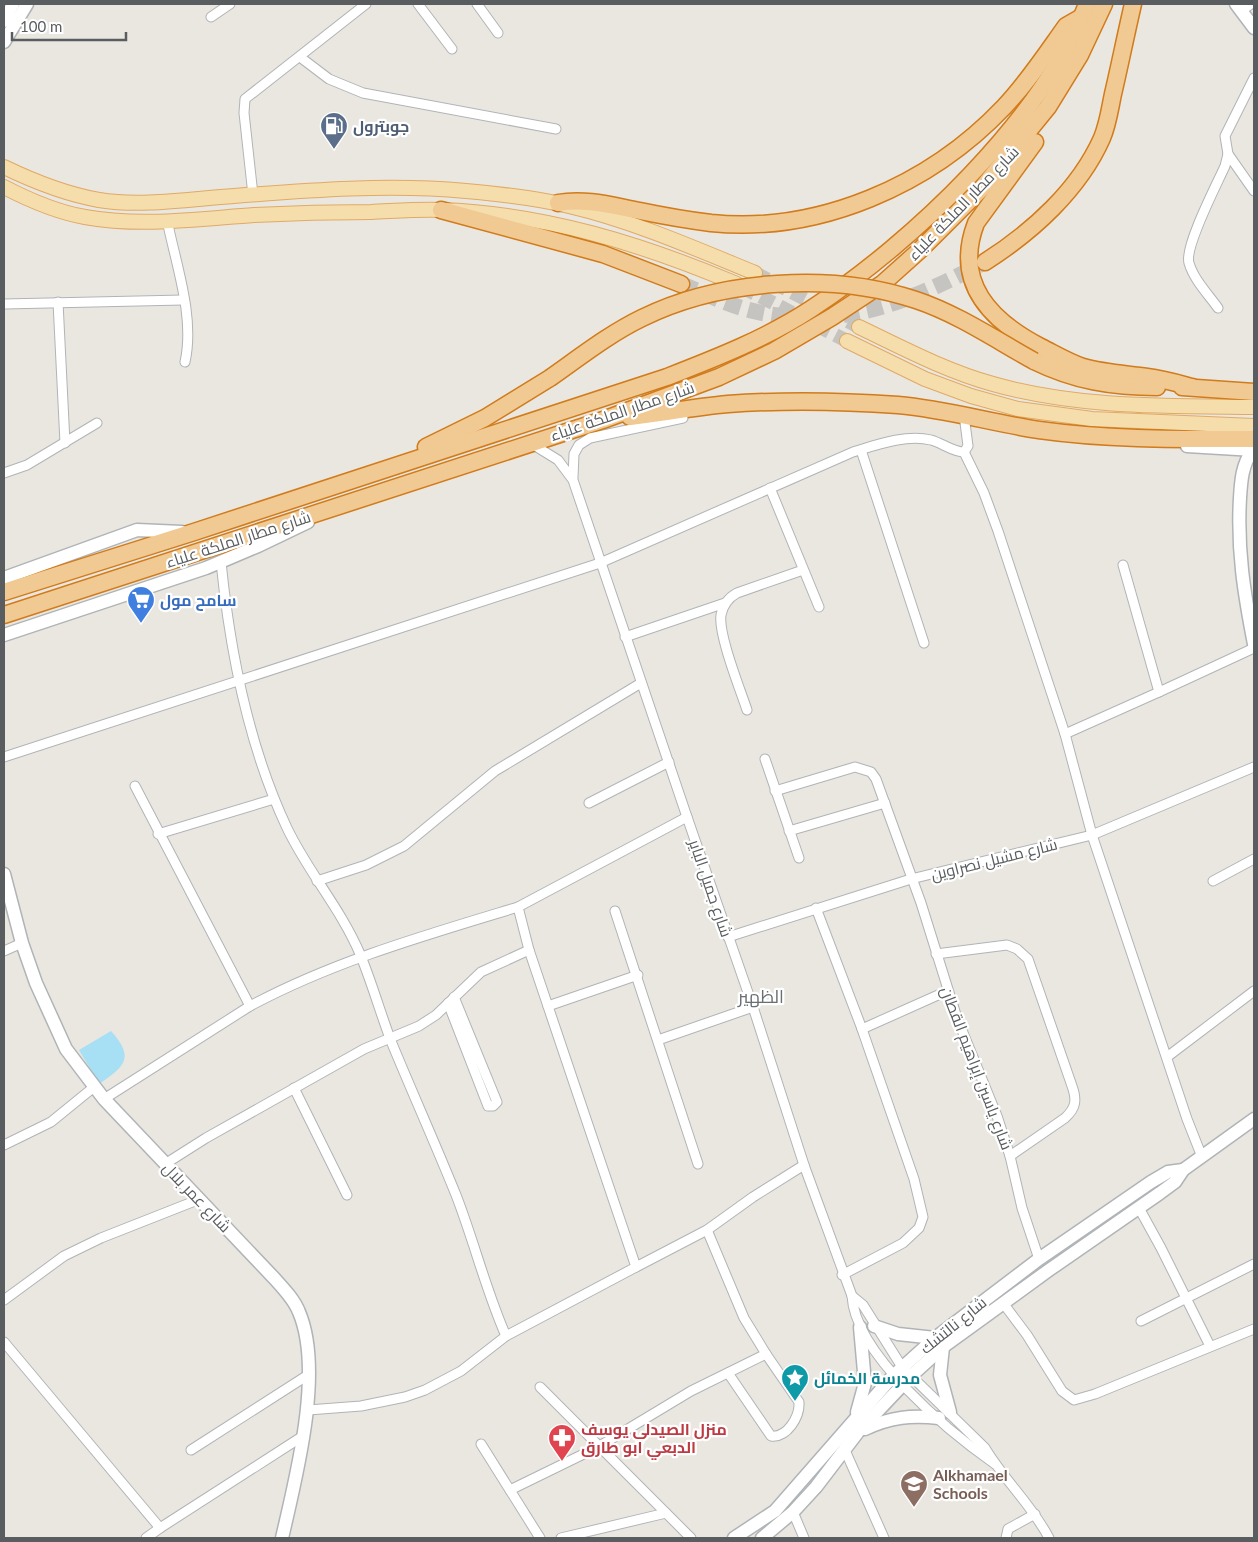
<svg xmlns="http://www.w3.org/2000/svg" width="1258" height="1542" font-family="Lato,Cairo,sans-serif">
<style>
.water{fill:#a7dff4}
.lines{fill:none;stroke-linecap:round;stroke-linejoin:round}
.primary-tunnel{stroke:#c6c4c1;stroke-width:14;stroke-dasharray:14 7;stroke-linecap:butt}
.highway-tunnel{stroke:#c6c4c1;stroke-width:16;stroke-dasharray:16 8;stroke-linecap:butt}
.street-casing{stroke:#b1b4b7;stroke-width:11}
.secondary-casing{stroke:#b0b4b7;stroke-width:15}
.primary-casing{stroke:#e0aa65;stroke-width:16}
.highway-casing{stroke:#d17b1a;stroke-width:19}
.street{stroke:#fff;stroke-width:9}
.secondary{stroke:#fff;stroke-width:12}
.primary{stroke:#f5ddac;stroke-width:14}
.highway{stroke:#f0c993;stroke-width:16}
.highway-bridge-casing{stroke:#d17b1a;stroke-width:19;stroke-linecap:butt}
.highway-bridge{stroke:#f0c993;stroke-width:16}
.labels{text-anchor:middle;stroke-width:4.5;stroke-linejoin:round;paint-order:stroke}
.service-label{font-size:16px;font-weight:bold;fill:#4e5e75;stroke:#fff;text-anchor:start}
.street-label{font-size:16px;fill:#595d60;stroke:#fff}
.shop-label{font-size:16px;font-weight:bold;fill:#366cbe;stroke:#fff;text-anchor:start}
.culture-label{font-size:16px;font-weight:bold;fill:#0d838f;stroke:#fff;text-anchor:start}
.health-label{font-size:16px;font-weight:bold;fill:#be3a42;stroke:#fff;text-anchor:start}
.education-label{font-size:16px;font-weight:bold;fill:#785e54;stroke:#fff;text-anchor:start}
.neighbourhood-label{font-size:18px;fill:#6a6f72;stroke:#fff}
</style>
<rect width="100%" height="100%" fill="#eae7e1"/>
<path class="water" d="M111,1031C135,1058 125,1066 99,1084L79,1050Z"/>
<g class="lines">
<g class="primary-tunnel">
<path d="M755,273L859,327"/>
<path d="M742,287L847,341"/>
</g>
<path class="highway-tunnel" d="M681,284C704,293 726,304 749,310C836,332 908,303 983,263"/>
<defs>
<g id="street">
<path d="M418,4L452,49"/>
<path d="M477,4L498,33"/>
<path d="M1241,11L1251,4"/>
<path d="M211,17L230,4"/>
<path d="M300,57L329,79L363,93L556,129"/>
<path d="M1228,154L1254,191"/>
<path d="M253,195L244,113L245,99L366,4"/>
<path d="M167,220C176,265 195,317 185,362"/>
<path d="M58,302L65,443"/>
<path d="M4,304L183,300"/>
<path d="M1218,308C1208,294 1194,280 1189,263C1184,247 1217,184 1225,166L1228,154L1225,136L1254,78"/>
<path d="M532,444L558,460L573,480L687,817L753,1007L804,1165L852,1296C855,1354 949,1432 995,1464"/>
<path d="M861,450L924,643"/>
<path d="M964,452L984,493L998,531L1065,734"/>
<path d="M4,473L27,465L97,423"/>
<path d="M573,477L574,454L579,445L590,438L683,418"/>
<path d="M770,488L819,607"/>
<path d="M221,562C230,652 248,745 287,828C308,872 341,909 360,954C372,983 380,1012 391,1041C412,1092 435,1143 456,1195C474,1241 486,1291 506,1336"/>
<path d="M1123,565L1159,692L1065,734L1092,835L1187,1119L1202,1157"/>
<path d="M625,637L725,603"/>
<path d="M1159,692L1254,648"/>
<path d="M747,710C740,689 718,634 721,615C723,605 728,598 737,593L803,570"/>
<path d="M4,757L600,563L853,452C876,445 906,434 931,440C942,443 953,452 964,452L968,446L964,415"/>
<path d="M765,759L799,858"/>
<path d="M135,786L250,1006"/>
<path d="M775,791L855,767L871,772L876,779L921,903L957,1018L997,1116L1010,1156L1022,1208L1039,1259"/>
<path d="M589,803L669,762"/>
<path d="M789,831L885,803"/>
<path d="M158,834L274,799"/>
<path d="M317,881L366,865L404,846L495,771L641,683"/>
<path d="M1213,881L1254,859"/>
<path d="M816,908L862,1029L914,1179L923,1217L919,1228L903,1243L842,1275"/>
<path d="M615,911L698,1164"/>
<path d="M728,937L911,879L1092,835L1254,767"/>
<path d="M4,951L22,943"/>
<path d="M936,954L1007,945L1017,949L1028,959L1072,1086C1077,1100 1076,1108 1065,1118L1010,1156"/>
<path d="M448,1003L488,1106H493L497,1102L454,997"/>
<path d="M548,1006L638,975"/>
<path d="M862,1029L947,991"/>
<path d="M658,1040L753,1007"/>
<path d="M1167,1057L1254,991"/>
<path d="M294,1088L347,1195"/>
<path d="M104,1099L250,1006C334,961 426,935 518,907"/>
<path d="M4,1145L51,1122L94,1087"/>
<path d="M165,1164L206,1138L364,1049L419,1026L436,1015L481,972L529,950"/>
<path d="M1139,1208L1161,1248L1210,1346"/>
<path d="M707,1230L744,1318L766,1354L799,1402C800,1417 787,1438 771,1436L728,1373"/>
<path d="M636,1267L707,1230L753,1197L804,1165"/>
<path d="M852,1296L863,1305L902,1367L985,1448C1004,1480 1032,1505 1049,1538"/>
<path d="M4,1300L64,1256L101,1238L200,1199"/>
<path d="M1003,1303L1027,1335L1062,1391L1074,1400L1095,1394L1254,1329"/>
<path d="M1141,1321L1254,1264"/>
<path d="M4,1342L160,1528L303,1436"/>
<path d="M540,1387L691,1538"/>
<path d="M308,1410L361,1406L405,1397L425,1390L461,1371L506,1336L636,1267L529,950L518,907L687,817"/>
<path d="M481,1444L540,1538"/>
<path d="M844,1448L884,1538"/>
<path d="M191,1450L308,1375"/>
<path d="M510,1490L598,1447L691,1391L766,1354"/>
<path d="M793,1512L804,1538"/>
<path d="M146,1538L160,1528"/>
<path d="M561,1538L666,1513"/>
<path d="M1006,1538L1008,1529L1035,1514"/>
</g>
<g id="secondary">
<path d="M1236,4L1254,28"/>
<path d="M4,21L13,4"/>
<path d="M4,42L27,4"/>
<path d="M1187,446L1254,450"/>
<path d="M1253,450C1242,464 1241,481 1240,498C1237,550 1244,593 1254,644"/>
<path d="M4,578L137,530L182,532"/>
<path d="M4,635L206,568L258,546L308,522"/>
<path d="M4,874L22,943L36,983L66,1049L104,1099L274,1278C283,1288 294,1299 299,1312C324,1371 296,1477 282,1538"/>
<path d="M874,1326L898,1334L935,1338"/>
<path d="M943,1347L940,1375L950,1412"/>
<path d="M857,1412L865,1383L860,1327"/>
<path d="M865,1429C891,1417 911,1415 939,1418"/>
<path d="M734,1538L775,1511L893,1376L935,1338L1039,1259L1151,1182L1168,1172L1183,1170"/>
<path d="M762,1538L793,1512L816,1487L858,1432L911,1376L943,1347L1049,1270L1160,1193L1175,1182L1183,1170L1254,1119"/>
</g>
<g id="primary">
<path d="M4,167C35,182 65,194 99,200C142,207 190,199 234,196C311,190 389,184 466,191C500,194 536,198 569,206C633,221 694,248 755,273"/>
<path d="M4,187C29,200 56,212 85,217C140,227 198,219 254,215C293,213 332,212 371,212C395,211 419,209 442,210C546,214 642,244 737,284"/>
<path d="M859,327C903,348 946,371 993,384C1077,408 1167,406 1254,407"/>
<path d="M847,341L925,379L971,396L1018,409L1092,419L1254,426"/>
</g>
<g id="highway">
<path d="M1035,142L976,223C953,283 991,321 1041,347C1055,354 1068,362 1083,367C1104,373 1126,374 1147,377C1163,379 1177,383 1192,387"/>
<path d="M558,203C586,198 613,206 640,211C664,216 687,220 711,223C819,234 930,185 1004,107C1027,83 1046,54 1066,26L1080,18"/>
<path d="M441,210L603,254L681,284"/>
<path d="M985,262C1032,232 1079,190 1102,138C1108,124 1110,108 1113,94C1120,64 1126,34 1133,4"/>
<path d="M1034,361C1075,381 1112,387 1157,387"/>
<path d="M1182,387L1254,392"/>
<path d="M630,417C663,413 695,407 728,404C784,400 842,401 898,405C946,409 992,423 1039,430C1110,440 1183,439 1254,439"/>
<path d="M426,447L485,418L550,378"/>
<path d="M4,592L194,532L667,377C716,358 767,338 811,309C912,243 1044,118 1087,4"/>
<path d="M4,615L603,420L719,377L774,351L832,317L882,284L920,250L982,188L1048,107L1080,55L1104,4"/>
</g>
</defs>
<use href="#street" class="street-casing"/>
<use href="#secondary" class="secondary-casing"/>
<use href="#primary" class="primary-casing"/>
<use href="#highway" class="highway-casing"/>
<use href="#street" class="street"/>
<use href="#secondary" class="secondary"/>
<use href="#primary" class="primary"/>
<use href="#highway" class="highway"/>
<defs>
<path id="highway-bridge" d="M550,378C580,357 609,334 642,318C721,279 833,272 916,300C958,314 996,340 1034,361"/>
</defs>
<use href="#highway-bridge" class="highway-bridge-casing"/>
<use href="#highway-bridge" class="highway-bridge"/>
</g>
<defs>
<symbol id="fuel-pin" viewBox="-11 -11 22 30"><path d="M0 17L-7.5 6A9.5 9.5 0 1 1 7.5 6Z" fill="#5c6f8a" stroke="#fff"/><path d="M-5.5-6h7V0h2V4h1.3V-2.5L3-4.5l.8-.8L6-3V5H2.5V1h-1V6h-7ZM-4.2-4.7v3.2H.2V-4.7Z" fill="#fff"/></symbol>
<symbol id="supermarket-pin" viewBox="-11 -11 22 30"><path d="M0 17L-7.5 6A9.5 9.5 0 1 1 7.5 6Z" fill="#3f7fe0" stroke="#fff"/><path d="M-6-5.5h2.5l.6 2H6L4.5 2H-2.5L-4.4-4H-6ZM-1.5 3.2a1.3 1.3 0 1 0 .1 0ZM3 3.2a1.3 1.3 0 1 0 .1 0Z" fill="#fff"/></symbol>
<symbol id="sight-pin" viewBox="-11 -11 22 30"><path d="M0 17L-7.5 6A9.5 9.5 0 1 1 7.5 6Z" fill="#0f9aa8" stroke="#fff"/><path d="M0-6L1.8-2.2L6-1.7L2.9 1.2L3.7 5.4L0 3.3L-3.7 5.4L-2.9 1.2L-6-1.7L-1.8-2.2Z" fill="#fff"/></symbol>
<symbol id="pharmacy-pin" viewBox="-11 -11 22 30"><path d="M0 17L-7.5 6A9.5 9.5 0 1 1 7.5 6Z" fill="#e0444e" stroke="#fff"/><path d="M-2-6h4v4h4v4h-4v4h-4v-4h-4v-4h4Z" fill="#fff"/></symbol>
<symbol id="school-pin" viewBox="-11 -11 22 30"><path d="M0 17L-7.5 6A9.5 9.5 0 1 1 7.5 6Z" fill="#8d6e63" stroke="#fff"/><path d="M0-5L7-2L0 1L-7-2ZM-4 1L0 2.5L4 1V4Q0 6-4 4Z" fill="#fff"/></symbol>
</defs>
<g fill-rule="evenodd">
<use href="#fuel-pin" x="318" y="110" width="32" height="43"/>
<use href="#supermarket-pin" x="125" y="584" width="32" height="43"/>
<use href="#sight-pin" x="779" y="1362" width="32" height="43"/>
<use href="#pharmacy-pin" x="546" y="1422" width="32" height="43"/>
<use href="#school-pin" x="898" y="1468" width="32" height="43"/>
</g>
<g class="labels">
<g class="service-label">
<text x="353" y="132">جوبترول</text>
</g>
<g class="street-label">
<text transform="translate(963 203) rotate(-46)" y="6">شارع مطار الملكة علياء</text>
<text transform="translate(622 411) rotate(-19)" y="6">شارع مطار الملكة علياء</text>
<text transform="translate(238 539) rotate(-18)" y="6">شارع مطار الملكة علياء</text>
<text transform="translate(994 859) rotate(-14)" y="6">شارع مشيل نصراوين</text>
<text transform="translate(711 888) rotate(71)" y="6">شارع جميل الباير</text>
<text transform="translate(977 1068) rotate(69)" y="6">شارع ياسين إبراهيم القطان</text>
<text transform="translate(197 1197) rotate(46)" y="6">شارع عمر بلال</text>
<text transform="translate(953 1325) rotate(-39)" y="6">شارع نالتشك</text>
</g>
<g class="shop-label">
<text x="160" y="606">سامح مول</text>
</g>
<g class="culture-label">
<text x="814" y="1384">مدرسة الخمائل</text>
</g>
<g class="health-label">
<text x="581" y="1435">منزل الصيدلي يوسف<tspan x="581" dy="18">الدبعي ابو طارق</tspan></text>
</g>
<g class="education-label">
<text x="933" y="1481">Alkhamael<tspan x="933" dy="18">Schools</tspan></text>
</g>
<g class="neighbourhood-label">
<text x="761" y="1003">الظهير</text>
</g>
</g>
<rect width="1258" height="1542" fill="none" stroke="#595d60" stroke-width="10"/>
<path d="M12 32v8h114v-8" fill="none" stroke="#595d60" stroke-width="2.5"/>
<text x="20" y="32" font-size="15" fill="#595d60" stroke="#ffffff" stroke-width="4" paint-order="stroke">100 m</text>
</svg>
